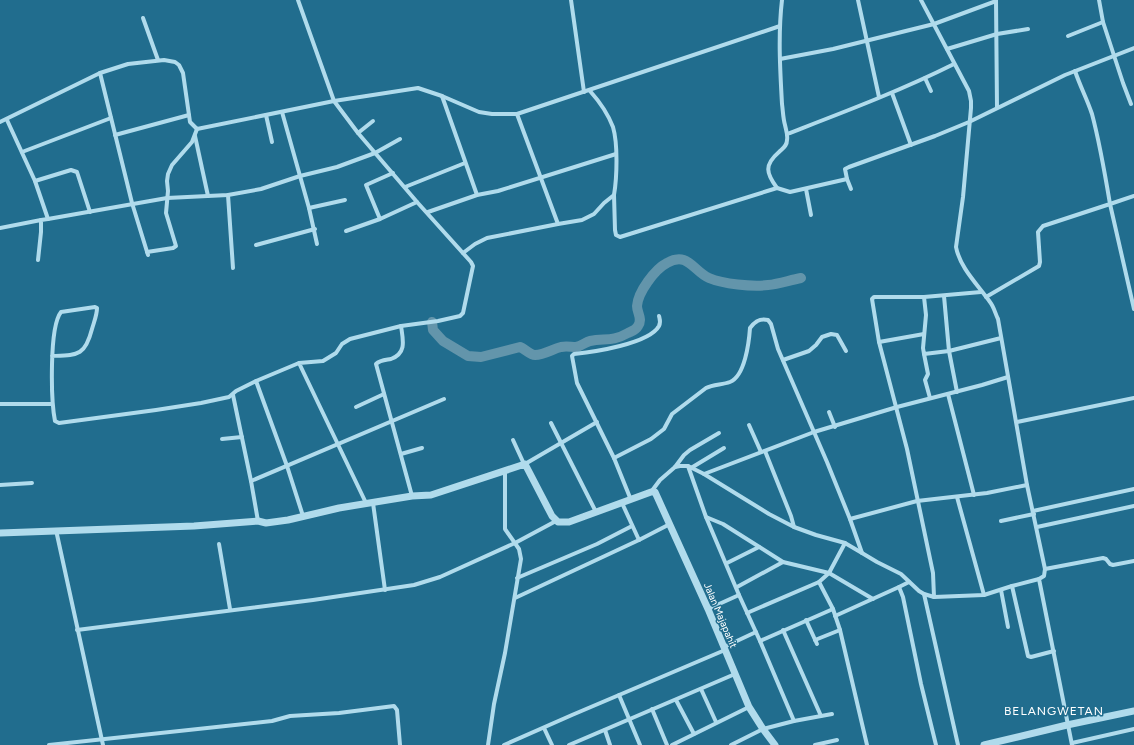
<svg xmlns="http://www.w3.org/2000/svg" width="1134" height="745" font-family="Figtree,sans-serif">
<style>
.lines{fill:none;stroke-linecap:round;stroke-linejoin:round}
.river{stroke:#6395ab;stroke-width:10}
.minor{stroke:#b0dbec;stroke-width:4}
.tertiary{stroke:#b0dbec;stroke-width:7}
.labels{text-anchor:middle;stroke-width:3;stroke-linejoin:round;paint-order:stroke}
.street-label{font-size:10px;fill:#fff;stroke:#216d8e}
.quarter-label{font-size:12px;letter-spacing:1px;fill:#fff;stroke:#216d8e}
</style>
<rect width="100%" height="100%" fill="#216d8e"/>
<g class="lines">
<path class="river" d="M432,322L433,330L443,341L468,356L481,357L520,347C525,349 530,355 535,355C544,355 553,349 561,347C566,346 571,347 576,347C582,346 585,342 590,341C605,338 612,342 628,333C632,331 636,330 638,326C643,319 637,313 637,306C638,292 655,269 667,263C688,251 693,271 709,278C723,284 752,287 768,285C779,284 790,280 801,278"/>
<g class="minor">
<path d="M298,0L334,101L358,133L417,202L471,262L473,266L463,313L460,316L438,321L401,326C403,340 407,353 391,359C386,360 380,360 376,364L412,496"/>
<path d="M571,0L584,92"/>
<path d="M858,0L879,97"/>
<path d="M921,0L969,91L971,101V108L963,197L956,247C960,268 978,285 990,302C994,307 995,313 998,319L1027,485L1045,569L1044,576L1039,579L1072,745"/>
<path d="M996,0L997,107"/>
<path d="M1099,0L1103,22L1123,83L1131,104"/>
<path d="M143,18L158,60"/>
<path d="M1068,36L1103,22"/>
<path d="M947,49L997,34L1028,29"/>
<path d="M780,59L833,49L934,24L996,1"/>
<path d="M100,73L132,203L148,255"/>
<path d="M925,78L931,91"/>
<path d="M892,93L911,145"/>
<path d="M442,96L477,195"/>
<path d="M282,112L309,208L317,244"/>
<path d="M517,114L558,224"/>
<path d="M266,115L272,142"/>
<path d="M7,120L35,181L48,219L167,198L228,195L261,189L300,176L337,167L375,153L400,139"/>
<path d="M0,122L100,73L128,64L164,60L175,62L179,65L183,73L190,122L197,129L334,101L418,88L442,96L479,112L492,114H517L780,26"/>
<path d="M358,133L373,121"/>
<path d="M787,134C844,112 900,91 954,64"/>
<path d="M115,135L189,115"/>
<path d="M195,136L208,196"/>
<path d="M22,152L111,118"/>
<path d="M847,179L851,189"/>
<path d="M35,181L71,170L77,172L90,212"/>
<path d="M405,187L465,163"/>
<path d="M777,188C766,173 764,165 779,152C783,148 787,146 787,140C788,135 786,130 785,125C783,118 783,111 782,104C780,69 778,34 782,0"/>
<path d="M806,189L811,215"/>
<path d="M228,195L233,268"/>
<path d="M614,195L615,230L616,235L620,237L777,188L790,192L847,179L845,169L849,167L935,136L969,122L1065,75L1134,48"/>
<path d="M1134,196L1110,204L1134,309"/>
<path d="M309,208L345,200"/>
<path d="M428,212L477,195L498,191L616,154"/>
<path d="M380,219L366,185L393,173"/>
<path d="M0,228L41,220"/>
<path d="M346,231L380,219L417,202"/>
<path d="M256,245L315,229"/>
<path d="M147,252L173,248L176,246L166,213L168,191L167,181L168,174L172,165L192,142L197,129"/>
<path d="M463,253L475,244L487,238L558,224L582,220L594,214L604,203L614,195C617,177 618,144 613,127C608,114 599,101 590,91"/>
<path d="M38,260L41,232V220L48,219"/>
<path d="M944,296L949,351L957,392"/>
<path d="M924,297L926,315L923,348L924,354L949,351L1001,338"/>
<path d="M986,297L1039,266L1040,262L1038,232L1043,226L1110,204C1105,174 1100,144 1092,114C1087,99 1080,86 1075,71"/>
<path d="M879,342L924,334"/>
<path d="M924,354L928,374L925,380L930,398"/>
<path d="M52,356C78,355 85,356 92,329C94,322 97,315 97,308L95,307L61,312C49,327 51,401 55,421L59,423L156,410L201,403L229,397L236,391L256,381L287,466L303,516"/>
<path d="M783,360L809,351L816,345L822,337L831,334L837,335L846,351"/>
<path d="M256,381L299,363"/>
<path d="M948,394L974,495"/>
<path d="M233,395L251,481L258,521"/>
<path d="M0,404H52"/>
<path d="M356,407L384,394"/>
<path d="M829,412L835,427"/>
<path d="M1017,422L1134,398"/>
<path d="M551,423L596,512"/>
<path d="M749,425L761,452"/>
<path d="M222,439L242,437"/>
<path d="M513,440L524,464"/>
<path d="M765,451L791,516L794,527"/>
<path d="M401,454L422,448"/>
<path d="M614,458L651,439L664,429L672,414L706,388C713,384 722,385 730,382C745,376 749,342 750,328C755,321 760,318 768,320L771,324L778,349L827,462L850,519L862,553"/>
<path d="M525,464L597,422"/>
<path d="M688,466L704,474L814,432L897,407L982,385L1008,377"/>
<path d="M675,467L680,466H688L706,517L739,595L760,641L794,721"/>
<path d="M691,468L724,448"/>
<path d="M704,474L769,514L794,527L816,535L845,543L862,553L877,562L901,574L919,591L924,594L934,597L984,595L1012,586L1039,579"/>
<path d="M251,481L444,399"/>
<path d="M0,485L32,483"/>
<path d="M651,492L660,480L675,467L684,455L690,450L719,433"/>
<path d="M957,497L984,595"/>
<path d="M631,500L614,458L577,383L572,356L574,354C593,352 649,344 659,326C661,322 660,320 659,316"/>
<path d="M366,503L299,363L323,361L336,353L342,344L350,339L401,326"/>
<path d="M373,503L385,590"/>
<path d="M622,503L639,540"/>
<path d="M1033,511L1134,489"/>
<path d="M706,517L723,524L783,562L829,573L873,599"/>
<path d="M850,519L917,501L987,493L1027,485"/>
<path d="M1001,521L1034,514"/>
<path d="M1037,527L1134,506"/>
<path d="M56,530L103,745"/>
<path d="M845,543L829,573L819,582L833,609L840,630L867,745"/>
<path d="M219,544L230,609"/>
<path d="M727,563L759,547"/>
<path d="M1045,569L1103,558L1106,559L1110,564L1113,565L1134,561"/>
<path d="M517,578L597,544L632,526"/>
<path d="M909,582L899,587L903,597L921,684L936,745"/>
<path d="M1012,586L1028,656L1031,657L1054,651"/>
<path d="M737,587L783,562"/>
<path d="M1001,590L1008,627"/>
<path d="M924,594L958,745"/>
<path d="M934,597L933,573L907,449L879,342L872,299L874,297H924L981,292"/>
<path d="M515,598L639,540L670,524"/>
<path d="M708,609L739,595"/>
<path d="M747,613L819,582"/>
<path d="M835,616L899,587"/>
<path d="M806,620L817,644"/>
<path d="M77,630L313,600L414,585L440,577L515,543L556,521"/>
<path d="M783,630L821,716"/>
<path d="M815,640L840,630"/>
<path d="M760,641L833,609"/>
<path d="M724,647L756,632"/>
<path d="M701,689L716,722"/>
<path d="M619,695L640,745"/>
<path d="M676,700L694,734"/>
<path d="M652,709L667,745"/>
<path d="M544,728L552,745"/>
<path d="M605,730L610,745"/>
<path d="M1072,743L1134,729"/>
<path d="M49,745L272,721L290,716L339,713L394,706L397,710L400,745"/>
<path d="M488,745L494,704L505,653L521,559L519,549L505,529V470"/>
<path d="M504,745L572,715L725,650"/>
<path d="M569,745L735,674"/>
<path d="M672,745L749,707"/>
<path d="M731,745L763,729L794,721L832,714"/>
<path d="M815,745L837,740"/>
</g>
<g class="tertiary">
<path d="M0,533L194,526L258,521L266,523L288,520L339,508L412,496L431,495L525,464L552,516L558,522H569L651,492H655L708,609L749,707L763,729L775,745"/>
<path d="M984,745L1067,725L1134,711"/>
</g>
</g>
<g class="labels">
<g class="street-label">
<text transform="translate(721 615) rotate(67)" y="4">Jalan Majapahit</text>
</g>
<g class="quarter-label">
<text x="1054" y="715">BELANGWETAN</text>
</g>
</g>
</svg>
